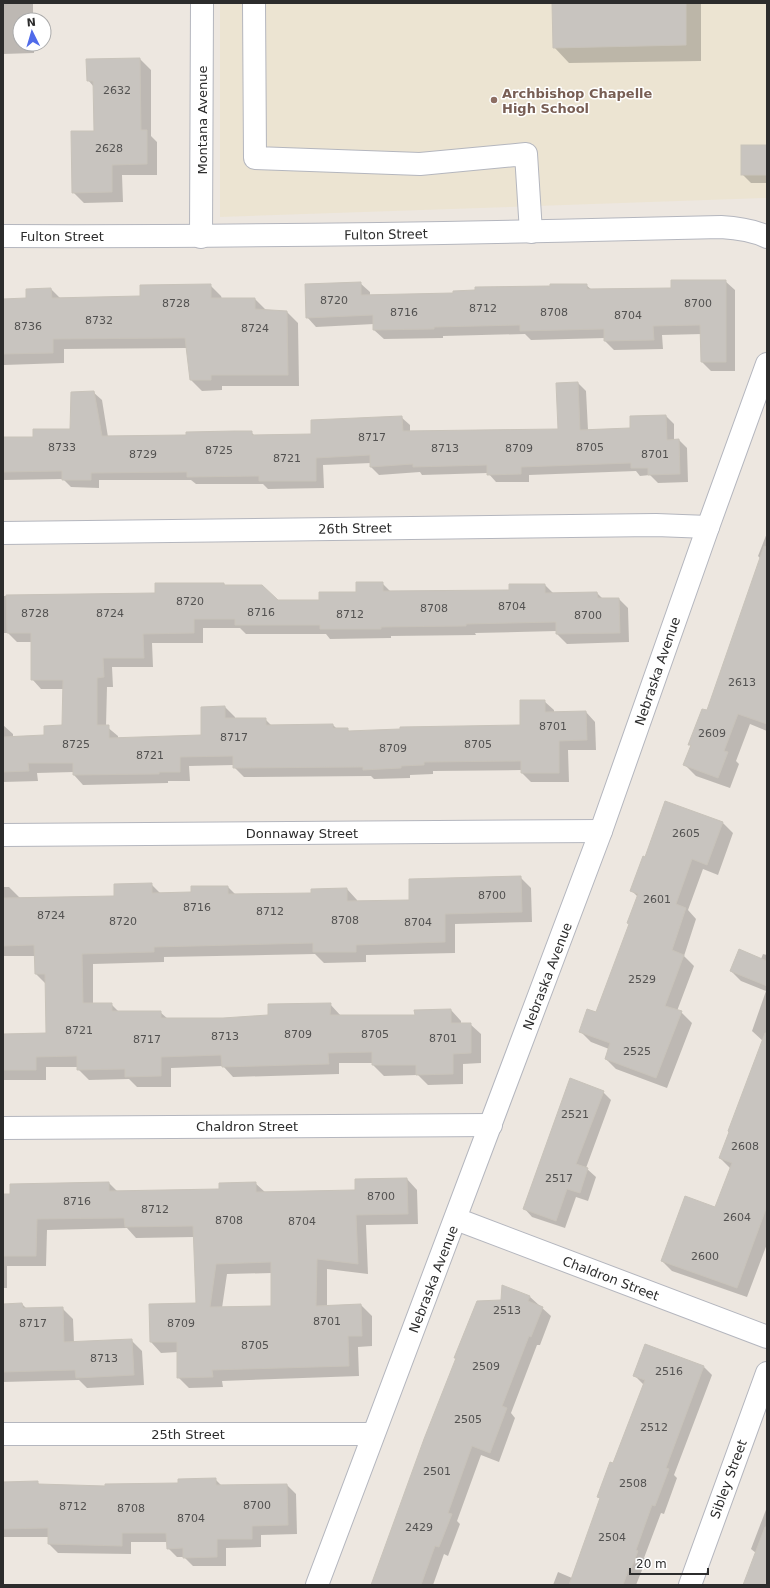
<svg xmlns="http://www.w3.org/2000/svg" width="770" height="1588" font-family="'DejaVu Sans',sans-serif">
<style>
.education{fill:#ece4d2}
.shadow{fill:#0003;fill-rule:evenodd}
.building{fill:#c8c4bf;stroke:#c8c3ba;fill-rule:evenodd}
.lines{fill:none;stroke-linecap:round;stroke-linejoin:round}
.minor-casing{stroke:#b4b6be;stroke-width:24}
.minor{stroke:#fff;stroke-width:22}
.education-dot{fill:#8d6e63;stroke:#fff;stroke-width:1.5}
.labels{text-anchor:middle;stroke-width:3;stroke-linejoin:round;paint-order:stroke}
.number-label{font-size:11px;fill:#535251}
.education-label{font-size:13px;font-weight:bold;fill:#785e54;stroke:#fff;text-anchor:start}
.street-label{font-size:13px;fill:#2c2c2c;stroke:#fff}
</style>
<rect width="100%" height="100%" fill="#ede7e0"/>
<path class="education" d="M220,3H767V198L220,217Z"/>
<g class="shadow">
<path d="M3,3H33V20H20V44H34V53L3,54Z"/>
<path d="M553,3H701V61L569,63L554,47Z"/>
<path d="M140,59L151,70V136L157,142V175H122L123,202L84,203L73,192L95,132L94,87L88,80Z"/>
<path d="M3,76L4,128H3Z"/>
<path d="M767,146V183H751L742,174Z"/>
<path d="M725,281L735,290V371H711L702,362V334L662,335L663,349L614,350L605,341V338L531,340L525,334L443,336V338L384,339L374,330V324L316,327L307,317L360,283L370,292V296L454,294L586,285L592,290L672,289Z"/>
<path d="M210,285L221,296L222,299H255L266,310L287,312L298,323L299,386H222V390L202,391L191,380L187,348L64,349V363L4,365L3,364V300L27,299L51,289L61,299L141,297Z"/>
<path d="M578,383L586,391L588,430L631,429L666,416L674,424V440H679L687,448L688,482L658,483L650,475L640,476L636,471L529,475V482H496L488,473L422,475L420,472L379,475L371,467V463L323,465L324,488L268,489L263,484H196L191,480H99V488L71,487L63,479L3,480V446L75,445L93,392L102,400L108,437L187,436L251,432L255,436L312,435L401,417L410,425V432L559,430Z"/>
<path d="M767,533V731L750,724L736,761L739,764L730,788L696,776L684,764L691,746L689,744L707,712L761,559L758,556Z"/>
<path d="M382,583L391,592L510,591L545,585L554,594L597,593L603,599H619L628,608L629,642L567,644L557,634V631L475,633L476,635L391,636V638L330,639L326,634H246L240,628H203V643H152L153,667H112L113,687H107L106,726L118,736V739L202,736V708L225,707L235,717V719H265L272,726L333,725L337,729H347L350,732L521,726L544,701L554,710V713L586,712L595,722L596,750H568L569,782H531L522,773V770L433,771V774L410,775V778L374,779L371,776L244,777L234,767V765L189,766L190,781H168V783L83,785L74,775V772L37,773L38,781L3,782V725L13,734V737L45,736L63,726L64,689H41L32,679V642H17L8,633H3V596L156,594L224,584L226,586L277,601H320L357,593Z"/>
<path d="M722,822L733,833L718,875L703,869L688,910L696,919L684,956L694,966L677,1011L681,1012L692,1023L667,1088L616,1069L606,1059L609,1049L591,1042L580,1031L597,1014L630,925L638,897L632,891Z"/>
<path d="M520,877L531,888L532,922L455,924V953L366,955V962L324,963L315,954L164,957V962L93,964V1004H111L119,1012H160L168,1019H223L269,1016L330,1004L341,1016H416L451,1010L461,1021V1024H470L481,1034V1063L463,1064V1084L428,1085L418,1075L384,1076L373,1065V1063H339V1074L233,1077L223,1066L171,1068V1087H137L129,1079L89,1080L78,1069V1067H46V1080H3V1035L47,1034L46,984L36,974L35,956H3V887H9L20,898L115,897L151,884L161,894L192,893L228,887L236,895L312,894L347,889L357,900V902L410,901Z"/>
<path d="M763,954L767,955V1244L747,1297L672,1271L662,1261L716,1209L731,1169L720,1158L763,1041L752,1031L766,991L741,981L731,971L761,959Z"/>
<path d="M603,1092L611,1100L586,1168L596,1177L588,1201L576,1197L565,1228L532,1217L524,1208Z"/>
<path d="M407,1179L417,1190L418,1224L366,1225L368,1274L327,1269V1306L361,1305L372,1316V1346L358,1347L359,1376L222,1381L223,1387L189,1388L178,1377V1352L161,1353L151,1342L197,1304L194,1237L136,1238L127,1228L47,1230L46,1266H7V1288H3V1196L109,1183L118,1192L220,1190L255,1183L266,1193L356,1191ZM272,1273V1307L222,1308L227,1274Z"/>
<path d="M529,1296L551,1316L540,1345H537L511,1413L515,1418L499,1462L481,1455L457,1521L460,1524L448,1556L444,1554L433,1585H372L457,1359L455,1358L502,1301Z"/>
<path d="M22,1304L27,1309L62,1308L73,1319L74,1343L131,1340L142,1351L144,1385L87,1388L79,1380L3,1382V1305Z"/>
<path d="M704,1367L712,1375L674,1475L677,1478L664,1514L661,1513L644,1558L646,1560L636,1585H553L558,1572L572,1578L601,1499L598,1496L614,1465L644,1385L635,1376Z"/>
<path d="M215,1479L222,1486L287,1485L296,1494L297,1534L261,1535V1547L226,1548V1566H193L184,1557H177L168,1548V1542H131V1554L58,1553L49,1544V1537H3V1483L37,1482L40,1485L106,1487L179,1484Z"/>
<path d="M767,1507V1585H744L756,1553L751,1549Z"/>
</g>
<g class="building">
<path d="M552,3H686V45L553,48Z"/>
<path d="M140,58L141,130H147V164L112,165V192L72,193L71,131H94L93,81H87L86,59Z"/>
<rect x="741" y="145" width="26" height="30"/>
<path d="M671,280H726V362H701L700,325L653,326L654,340L604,341V329L520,331V325L434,327V329L373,330V315L306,318L305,284L361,282V295L453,293V291L475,290V287L550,286V284H587V289L671,288Z"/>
<path d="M211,284V298H255V309L287,311L288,375H211V380H190L185,338L53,339V353L3,354V299L26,298V289L51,288L52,298L140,296V285Z"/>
<path d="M578,382L580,430L630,428V416L666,415L667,440L679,439L680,474L648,475V468H631V463L521,467V474L487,475V465L413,467V464L370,467V455L316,458V481H259V476L187,477V472L91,473V480H62V471L3,472V437H33V429H70L71,392L94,391L102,436L186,435V432L235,431H252V435L311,434V420L402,416L403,431L558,429L556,383Z"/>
<path d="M764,546L767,547V724L738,714L724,751L728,752L718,778L683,765L691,745H688L702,709L707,710Z"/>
<path d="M356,582H383V591L509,590V584H545V593L597,592L598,598H619L620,633L556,634V622L466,624V626L381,627V629H320V625H235V619H194V633L143,634L144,658H103L104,677L97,678V725H109V738L201,735V707L225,706V718H266V725L333,724V728H348V731L400,729V727L520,725V700H545V712L586,711L587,740L559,741V773H521V761L424,762V765L401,766V768L363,770V767L233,768V756L180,757V772H159V774L73,775V763H28L29,771L3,772V737L44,735V726L62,725L63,680H31V633H7L6,595L155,593V583H224V585H262L278,600H319V592H356Z"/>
<path d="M665,801L723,822L707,865L692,859L676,904L686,908L672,950L684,955L665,1006L682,1011L656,1078L605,1059L610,1043L579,1032L587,1009L596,1012L629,924L627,923L638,894L630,891L643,856L645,857Z"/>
<path d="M521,876L522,912L445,914V942L356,945V952H313V943L154,947V952L82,954L83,1003H112V1011H161V1018H223L268,1015V1004L331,1003L330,1015H415L414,1010L451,1009V1023H471V1053L453,1054V1074L416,1075V1065H372V1052L328,1053L329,1064L222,1067L221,1055L161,1057V1076L125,1077V1069L77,1070V1056L36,1057V1070H3V1034L46,1033L45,974H35L34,945L3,946V898L114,896V884L152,883V893L191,892V886H228V894L311,893V889L347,888V901L409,900V879Z"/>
<path d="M739,949L767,961V986L730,971Z"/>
<path d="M765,1033H767V1206L737,1288L661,1261L685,1196L715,1207L732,1163L719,1158L729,1132L728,1131Z"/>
<path d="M570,1078L604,1091L576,1164L588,1168L580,1193L567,1189L556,1221L523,1209Z"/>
<path d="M407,1178L408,1214L356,1215L358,1264L317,1259L316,1306L361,1304L362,1336H348L349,1366L212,1370L213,1377L177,1378V1342H150L149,1304L196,1303L193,1226L125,1227L124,1218L37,1219L36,1256H3V1194H10V1184L109,1182V1191L219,1189V1183L256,1182V1192L355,1190V1179ZM271,1262V1306L210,1307L216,1264Z"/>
<path d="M502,1285L530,1296L528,1301L543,1307L531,1337L529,1336L502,1406L507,1408L490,1453L472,1446L448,1513L452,1514L439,1547L435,1546L421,1585H371L424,1439L456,1358H454L477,1301L501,1300Z"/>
<path d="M22,1303L23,1308L63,1307L64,1342L132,1339L134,1375L76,1378L75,1370L3,1372V1304Z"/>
<path d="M645,1344L704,1366L666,1468L669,1469L655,1506L652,1505L636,1550L638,1551L630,1572L628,1571L623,1585H569L600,1498L597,1497L610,1462L613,1463L645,1380L633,1376Z"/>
<path d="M216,1478V1485L287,1484L288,1525L252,1526V1539H217V1557L183,1558V1548L167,1549L166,1533H122V1546L48,1544V1528L3,1529V1482L38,1481V1484L105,1486V1484L178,1483V1479Z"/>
<path d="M765,1527H767V1585H743Z"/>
</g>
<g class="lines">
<defs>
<g id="minor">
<path d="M254,3L255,158L420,164L526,154L531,232"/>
<path d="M3,236C243,237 482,233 721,227C738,228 753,230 767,237"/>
<path d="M201,237L202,3"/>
<path d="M3,533L656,525L708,527"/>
<path d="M3,835L601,831"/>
<path d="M3,1128L491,1125"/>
<path d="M456,1219L767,1337"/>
<path d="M3,1434H373"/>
<path d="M317,1585L601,831L708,527L767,364"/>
<path d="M690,1585L767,1373"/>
</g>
</defs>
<use href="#minor" class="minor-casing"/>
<use href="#minor" class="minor"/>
</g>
<circle class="education-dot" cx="494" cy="100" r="4"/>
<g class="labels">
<g class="number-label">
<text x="117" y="94">2632</text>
<text x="109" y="152">2628</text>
<text x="334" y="304">8720</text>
<text x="176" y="307">8728</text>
<text x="698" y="307">8700</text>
<text x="483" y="312">8712</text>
<text x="404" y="316">8716</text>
<text x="554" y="316">8708</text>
<text x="628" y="319">8704</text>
<text x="99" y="324">8732</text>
<text x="28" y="330">8736</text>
<text x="255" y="332">8724</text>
<text x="372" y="441">8717</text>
<text x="62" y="451">8733</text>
<text x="590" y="451">8705</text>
<text x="445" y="452">8713</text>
<text x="519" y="452">8709</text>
<text x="219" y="454">8725</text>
<text x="143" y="458">8729</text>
<text x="655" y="458">8701</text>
<text x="287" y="462">8721</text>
<text x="190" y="605">8720</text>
<text x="512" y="610">8704</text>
<text x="434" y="612">8708</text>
<text x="261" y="616">8716</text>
<text x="35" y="617">8728</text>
<text x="110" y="617">8724</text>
<text x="350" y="618">8712</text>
<text x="588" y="619">8700</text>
<text x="742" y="686">2613</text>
<text x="553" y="730">8701</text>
<text x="712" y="737">2609</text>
<text x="234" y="741">8717</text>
<text x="76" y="748">8725</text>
<text x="478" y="748">8705</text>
<text x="393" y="752">8709</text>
<text x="150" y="759">8721</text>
<text x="686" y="837">2605</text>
<text x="492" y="899">8700</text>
<text x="657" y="903">2601</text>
<text x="197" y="911">8716</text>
<text x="270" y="915">8712</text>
<text x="51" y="919">8724</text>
<text x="345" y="924">8708</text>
<text x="123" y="925">8720</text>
<text x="418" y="926">8704</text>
<text x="642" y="983">2529</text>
<text x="79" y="1034">8721</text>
<text x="298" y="1038">8709</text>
<text x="375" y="1038">8705</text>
<text x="225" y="1040">8713</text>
<text x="443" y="1042">8701</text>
<text x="147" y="1043">8717</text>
<text x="637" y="1055">2525</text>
<text x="575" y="1118">2521</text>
<text x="745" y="1150">2608</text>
<text x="559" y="1182">2517</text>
<text x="381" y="1200">8700</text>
<text x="77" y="1205">8716</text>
<text x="155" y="1213">8712</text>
<text x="737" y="1221">2604</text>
<text x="229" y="1224">8708</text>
<text x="302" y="1225">8704</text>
<text x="705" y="1260">2600</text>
<text x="507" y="1314">2513</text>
<text x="327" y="1325">8701</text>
<text x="33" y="1327">8717</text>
<text x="181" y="1327">8709</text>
<text x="255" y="1349">8705</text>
<text x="104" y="1362">8713</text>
<text x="486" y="1370">2509</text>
<text x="669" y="1375">2516</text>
<text x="468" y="1423">2505</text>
<text x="654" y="1431">2512</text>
<text x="437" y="1475">2501</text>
<text x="633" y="1487">2508</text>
<text x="257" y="1509">8700</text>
<text x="73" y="1510">8712</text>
<text x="131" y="1512">8708</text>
<text x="191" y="1522">8704</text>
<text x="419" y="1531">2429</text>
<text x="612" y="1541">2504</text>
</g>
<g class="education-label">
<text x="502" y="98">Archbishop Chapelle<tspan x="502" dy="15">High School</tspan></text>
</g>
<g class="street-label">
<text transform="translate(202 120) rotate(-90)" y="5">Montana Avenue</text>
<text transform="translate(386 234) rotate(-1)" y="5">Fulton Street</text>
<text x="62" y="241">Fulton Street</text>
<text transform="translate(355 528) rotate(-1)" y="5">26th Street</text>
<text transform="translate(657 671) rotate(-71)" y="5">Nebraska Avenue</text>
<text x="302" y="838">Donnaway Street</text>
<text transform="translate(547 976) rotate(-69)" y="5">Nebraska Avenue</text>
<text x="247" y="1131">Chaldron Street</text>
<text transform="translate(611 1278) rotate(21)" y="5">Chaldron Street</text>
<text transform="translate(433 1279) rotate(-69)" y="5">Nebraska Avenue</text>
<text x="188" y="1439">25th Street</text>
<text transform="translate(728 1479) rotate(-70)" y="5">Sibley Street</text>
</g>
</g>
<rect width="770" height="1588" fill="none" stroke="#2c2c2c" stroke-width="8"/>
<g transform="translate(32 32) rotate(355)"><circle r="19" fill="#ffffff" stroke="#ababab"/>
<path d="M0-3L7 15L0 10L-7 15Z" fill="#506bea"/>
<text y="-6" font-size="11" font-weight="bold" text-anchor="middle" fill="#2c2c2c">N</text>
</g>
<path d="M630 1568v6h78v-6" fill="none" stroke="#2c2c2c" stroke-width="2"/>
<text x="636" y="1568" font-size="12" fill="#2c2c2c" stroke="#ffffff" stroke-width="3" paint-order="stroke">20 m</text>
</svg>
